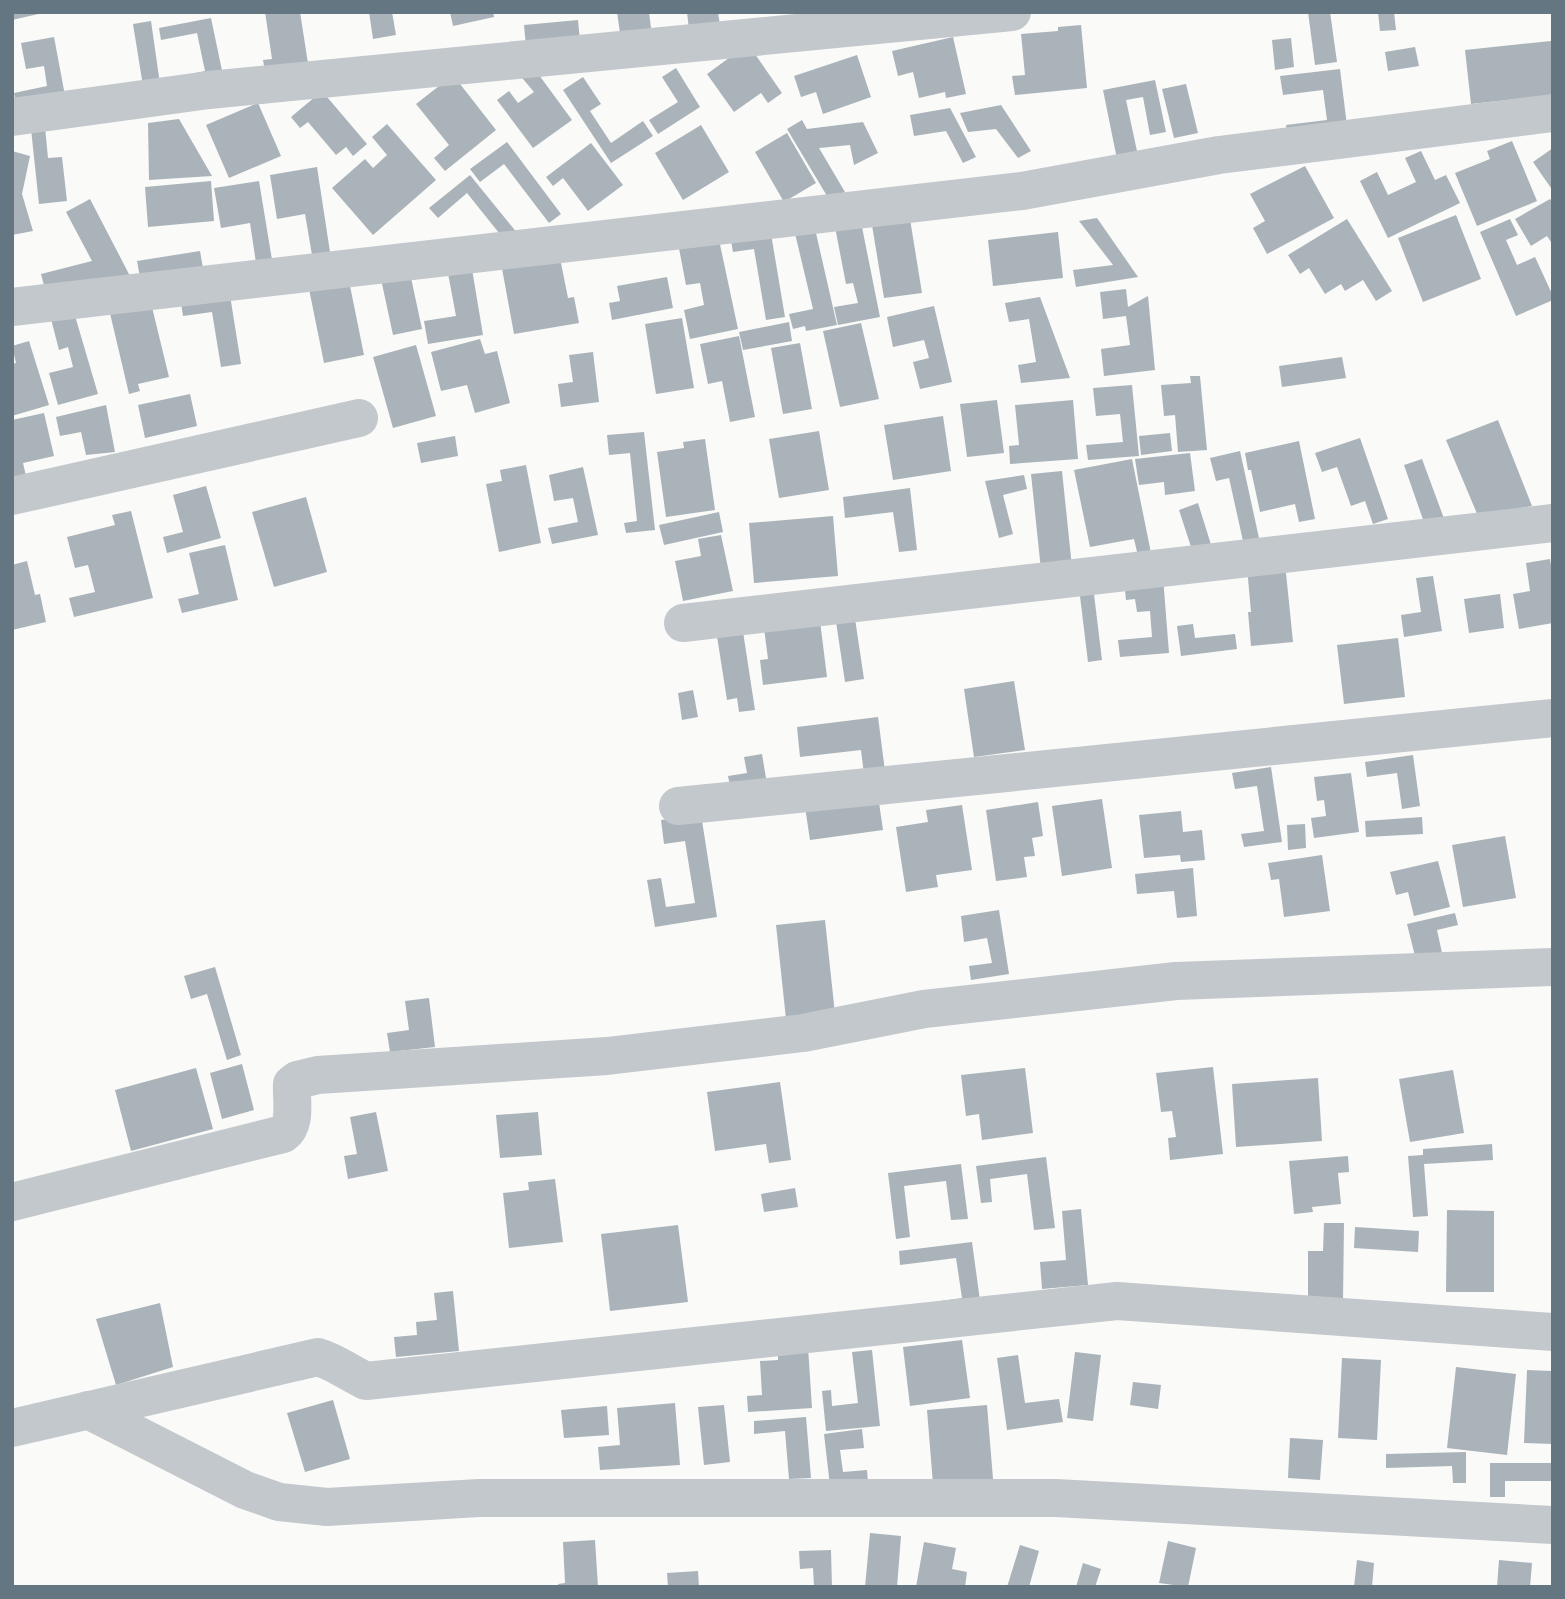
<svg xmlns="http://www.w3.org/2000/svg" width="1565" height="1599" font-family="'PT Sans Narrow',sans-serif">
<style>
.building{fill:#aab3b9}
.lines{fill:none;stroke-linecap:round;stroke-linejoin:round}
.street{stroke:#c3c8cc;stroke-width:38}
</style>
<rect width="100%" height="100%" fill="#fafaf8"/>
<g class="building">
<path d="M12,12H43V13L12,20Z"/>
<path d="M265,12H300L309,70L266,77L263,60L272,59Z"/>
<path d="M369,12H392L396,35L373,39Z"/>
<path d="M450,12H493L494,17L453,26Z"/>
<path d="M617,12H649L652,36L621,40Z"/>
<path d="M687,12H718L720,26L689,30Z"/>
<path d="M1308,12H1330L1337,62L1315,65Z"/>
<path d="M1378,12H1394L1396,30L1380,31Z"/>
<path d="M211,18L225,85L181,76L205,71L197,33L161,40L159,28Z"/>
<path d="M578,20L580,41L526,46L524,25Z"/>
<path d="M151,21L160,84L143,86L133,24Z"/>
<path d="M1081,25L1087,88L1015,95L1012,76L1025,75L1021,34L1058,31V27Z"/>
<path d="M54,37L66,101L17,110L14,93L47,86L44,66L26,69L21,43Z"/>
<path d="M953,37L966,94L946,98L945,92L919,98L913,72L898,76L892,51Z"/>
<path d="M1291,38L1294,67L1275,70L1272,40Z"/>
<path d="M1551,41L1553,95L1471,104L1465,50Z"/>
<path d="M748,44L782,93L768,103L761,93L734,112L707,74Z"/>
<path d="M1415,47L1419,66L1388,71L1385,52Z"/>
<path d="M857,55L871,97L823,114L816,92L801,97L794,76Z"/>
<path d="M528,60L572,120L533,148L497,100L509,91L518,103L534,92L512,66Z"/>
<path d="M676,68L700,107L658,134L649,120L678,102L662,77Z"/>
<path d="M1340,69L1348,134L1289,142L1286,125L1327,120L1323,90L1283,95L1280,76Z"/>
<path d="M453,75L496,130L445,171L434,158L449,145L416,104Z"/>
<path d="M583,77L601,104L590,111L611,143L643,121L653,136L611,163L563,90Z"/>
<path d="M1155,80L1166,132L1150,135L1143,97L1126,100L1140,165L1119,169L1103,90Z"/>
<path d="M1186,84L1198,133L1174,138L1162,89Z"/>
<path d="M322,91L367,144L353,156L346,147L336,155L308,122L300,128L291,117Z"/>
<path d="M258,103L281,156L229,178L206,125Z"/>
<path d="M1001,105L1031,151L1018,158L996,129L968,132L960,113Z"/>
<path d="M950,108L976,157L963,163L946,131L914,136L910,115Z"/>
<path d="M179,119L212,176L149,180L148,123Z"/>
<path d="M802,120L807,129L863,122L878,153L854,165L850,145L819,148L845,192L830,201L787,129Z"/>
<path d="M387,124L436,180L373,235L332,188L365,159L373,168L387,155L372,137Z"/>
<path d="M701,125L729,172L683,200L655,153Z"/>
<path d="M45,127L48,158L62,157L67,201L39,204L31,129Z"/>
<path d="M787,133L816,183L784,202L755,152Z"/>
<path d="M1512,141L1537,201L1477,226L1455,173L1490,159L1487,151Z"/>
<path d="M507,142L561,214L549,223L504,164L480,182L470,169Z"/>
<path d="M591,143L623,185L588,211L563,178L553,186L546,177Z"/>
<path d="M1553,148V191L1533,162Z"/>
<path d="M12,151L30,156L22,194L33,231L12,235Z"/>
<path d="M1421,151L1435,180L1446,175L1460,203L1388,238L1360,181L1377,172L1388,195L1416,182L1405,158Z"/>
<path d="M1305,166L1334,218L1267,254L1253,228L1265,221L1250,194Z"/>
<path d="M317,167L330,252L312,255L305,214L277,219L270,175Z"/>
<path d="M470,175L518,234L507,243L467,193L438,218L429,208Z"/>
<path d="M211,181L214,221L148,227L145,187Z"/>
<path d="M259,181L272,260L256,263L250,223L221,228L214,188Z"/>
<path d="M90,199L130,276L47,297L41,274L92,261L66,212Z"/>
<path d="M1550,199L1553,203V245L1547,236L1531,246L1515,219Z"/>
<path d="M909,213L922,293L884,298L871,219Z"/>
<path d="M1456,215L1481,279L1423,302L1398,238Z"/>
<path d="M860,217L880,317L838,325L834,307L858,303L853,283L846,284L834,222Z"/>
<path d="M1097,218L1138,277L1076,287L1073,270L1113,265L1079,221Z"/>
<path d="M1347,219L1392,291L1376,301L1363,280L1345,291L1341,284L1325,294L1309,268L1300,274L1288,255Z"/>
<path d="M1510,219L1518,235L1506,240L1517,265L1535,257L1553,296V300L1516,316L1480,232Z"/>
<path d="M813,220L837,325L806,331L805,326L793,329L789,314L813,309L793,225Z"/>
<path d="M770,228L785,317L766,320L754,249L733,252L730,235Z"/>
<path d="M1058,232L1063,278L993,286L988,240Z"/>
<path d="M718,235L738,329L690,339L684,310L704,305L700,283L686,285L678,243Z"/>
<path d="M200,251L204,274L141,283L137,261Z"/>
<path d="M559,253L568,298L574,297L579,323L514,334L501,263Z"/>
<path d="M447,268L472,269L483,335L428,344L424,321L456,316Z"/>
<path d="M410,273L422,329L393,335L381,279Z"/>
<path d="M348,276L364,355L324,363L308,284Z"/>
<path d="M667,277L673,308L612,320L609,303L620,301L617,286Z"/>
<path d="M229,289L241,364L221,367L212,312L183,316L180,296Z"/>
<path d="M1126,289L1128,307L1148,296L1155,370L1104,376L1101,349L1130,345L1126,316L1103,319L1100,292Z"/>
<path d="M1040,297L1070,378L1021,383L1018,365L1036,362L1029,319L1009,322L1005,303Z"/>
<path d="M150,299L169,377L138,384L140,391L129,394L109,309Z"/>
<path d="M934,306L952,382L920,389L913,362L929,358L924,340L893,347L887,317Z"/>
<path d="M73,309L98,394L58,405L49,373L73,367L68,347L59,350L50,315Z"/>
<path d="M682,318L694,388L656,394L645,324Z"/>
<path d="M789,322L792,341L743,350L739,332Z"/>
<path d="M861,323L879,399L840,407L823,331Z"/>
<path d="M739,336L755,417L730,422L722,381L708,384L700,344Z"/>
<path d="M480,339L485,354L497,351L510,403L475,413L467,385L441,391L431,352Z"/>
<path d="M29,341L49,405L12,416V364L16,363L12,346Z"/>
<path d="M800,343L812,409L783,414L771,348Z"/>
<path d="M416,345L436,416L393,428L373,357Z"/>
<path d="M593,352L599,402L561,407L558,384L573,382L569,355Z"/>
<path d="M1342,357L1346,378L1282,387L1279,366Z"/>
<path d="M1190,376H1200L1207,450L1178,452L1175,415L1164,416L1161,385L1191,383Z"/>
<path d="M1132,385L1139,456L1088,460L1086,445L1123,442L1120,414L1096,416L1093,388Z"/>
<path d="M190,394L197,426L145,438L138,405Z"/>
<path d="M997,400L1004,453L967,457L960,404Z"/>
<path d="M1073,400L1078,459L1010,464L1009,446L1019,445L1015,405Z"/>
<path d="M106,405L115,452L86,455L81,432L60,436L56,417Z"/>
<path d="M44,413L54,456L23,463L26,476L12,479V420Z"/>
<path d="M943,416L951,471L893,480L884,425Z"/>
<path d="M1498,420L1532,506L1478,516L1446,440Z"/>
<path d="M819,431L829,490L779,498L769,439Z"/>
<path d="M644,432L655,530L626,533L624,523L637,521L630,453L609,455L607,435Z"/>
<path d="M1170,433L1172,451L1141,455L1139,436Z"/>
<path d="M455,436L458,456L421,463L417,443Z"/>
<path d="M1360,438L1388,519L1373,524L1365,501L1351,506L1337,467L1322,472L1315,453Z"/>
<path d="M705,439L715,510L666,517L657,452L684,448L683,442Z"/>
<path d="M1299,441L1315,519L1299,522L1295,504L1260,512L1251,470H1248L1245,453Z"/>
<path d="M1240,451L1259,538L1243,541L1229,478L1216,481L1210,458Z"/>
<path d="M1190,453L1195,491L1165,495L1164,482L1139,485L1135,459Z"/>
<path d="M1132,459L1151,553L1138,556L1134,539L1090,547L1074,470Z"/>
<path d="M1422,459L1446,524L1427,531L1404,465Z"/>
<path d="M526,465L541,543L499,552L486,484L502,481L500,470Z"/>
<path d="M583,467L598,535L552,544L548,528L578,522L573,498L554,501L549,475Z"/>
<path d="M1062,471L1072,567L1041,570L1031,474Z"/>
<path d="M1024,475L1027,489L1003,495L1013,534L999,538L985,481Z"/>
<path d="M206,486L221,538L167,553L163,537L183,532L173,495Z"/>
<path d="M910,488L917,550L899,552L893,512L845,518L843,497Z"/>
<path d="M306,497L327,572L274,587L252,512Z"/>
<path d="M1198,503L1213,551L1194,556L1179,510Z"/>
<path d="M131,511L153,598L74,617L69,598L95,592L88,565L75,568L67,537L115,525L112,515Z"/>
<path d="M719,512L723,532L664,545L659,525Z"/>
<path d="M833,516L838,576L754,583L749,523Z"/>
<path d="M721,535L733,591L683,601L675,561L701,556L698,539Z"/>
<path d="M225,545L238,600L182,613L178,599L199,594L189,553Z"/>
<path d="M1550,559L1553,578V623L1519,629L1513,594L1530,591L1526,563Z"/>
<path d="M27,561L35,595L40,594L46,622L12,630V565Z"/>
<path d="M1285,563L1293,642L1251,646L1248,612H1251L1247,567Z"/>
<path d="M1433,576L1442,631L1404,637L1401,615L1421,612L1416,578Z"/>
<path d="M1163,577L1169,653L1120,657L1118,640L1152,637L1150,611L1137,612L1135,599L1126,600L1124,580Z"/>
<path d="M1093,586L1102,660L1088,662L1079,588Z"/>
<path d="M1500,594L1504,628L1469,633L1464,599Z"/>
<path d="M854,612L864,679L845,682L835,615Z"/>
<path d="M819,613L827,677L763,685L760,660L768,659L763,620Z"/>
<path d="M1193,624L1195,638L1235,634L1237,649L1181,656L1177,626Z"/>
<path d="M742,625L755,710L739,712L737,698L727,700L716,630Z"/>
<path d="M1398,638L1405,697L1344,704L1337,645Z"/>
<path d="M1014,681L1025,750L974,757L964,689Z"/>
<path d="M693,690L698,717L682,720L678,693Z"/>
<path d="M878,717L885,771L864,774L861,750L800,757L797,727Z"/>
<path d="M762,754L768,790L732,795L728,776L747,773L744,757Z"/>
<path d="M1413,755L1420,806L1402,809L1397,773L1367,777L1365,762Z"/>
<path d="M1271,767L1282,842L1244,847L1241,834L1264,831L1257,786L1235,789L1232,773Z"/>
<path d="M1351,773L1359,832L1314,838L1311,818L1326,816L1324,800L1317,801L1314,777Z"/>
<path d="M878,796L883,830L810,840L805,807Z"/>
<path d="M1102,799L1112,868L1062,876L1052,806Z"/>
<path d="M1038,802L1043,836L1032,838L1035,856L1024,857L1027,877L996,881L986,810Z"/>
<path d="M962,805L972,870L936,875L938,887L906,892L896,827L928,822L926,810Z"/>
<path d="M1181,811L1183,832L1202,830L1205,860L1181,862L1180,855L1144,858L1139,815Z"/>
<path d="M701,814L717,917L655,927L647,880L661,878L666,907L695,903L685,841L664,844L661,820Z"/>
<path d="M1422,817L1423,834L1366,837L1365,821Z"/>
<path d="M1305,824L1306,848L1288,850L1287,825Z"/>
<path d="M1505,836L1516,898L1463,907L1452,845Z"/>
<path d="M1322,855L1330,911L1284,917L1279,879L1271,880L1268,863Z"/>
<path d="M1438,861L1450,907L1414,916L1408,892L1396,895L1390,872Z"/>
<path d="M1193,868L1197,916L1177,918L1174,891L1137,894L1135,874Z"/>
<path d="M999,910L1009,974L971,980L969,966L992,963L987,938L964,942L961,916Z"/>
<path d="M1455,913L1458,925L1437,930L1444,962L1418,968L1407,924Z"/>
<path d="M825,920L835,1014L786,1019L776,925Z"/>
<path d="M215,967L241,1055L227,1060L207,994L191,999L184,976Z"/>
<path d="M429,998L435,1047L390,1052L387,1033L409,1030L405,1001Z"/>
<path d="M242,1064L254,1110L222,1119L210,1073Z"/>
<path d="M1213,1067L1223,1154L1170,1160L1168,1138L1176,1137L1172,1111L1161,1112L1156,1073Z"/>
<path d="M196,1068L213,1129L131,1151L115,1090Z"/>
<path d="M1025,1068L1033,1133L982,1140L979,1114L966,1116L961,1075Z"/>
<path d="M1453,1070L1464,1133L1410,1142L1399,1079Z"/>
<path d="M1318,1078L1322,1141L1236,1147L1232,1084Z"/>
<path d="M780,1082L791,1160L769,1163L766,1144L715,1151L707,1092Z"/>
<path d="M376,1112L388,1171L348,1179L344,1156L357,1154L350,1117Z"/>
<path d="M538,1112L542,1155L500,1158L496,1115Z"/>
<path d="M1492,1144L1493,1160L1424,1164L1428,1216L1413,1217L1408,1156L1423,1155V1149Z"/>
<path d="M1348,1156L1349,1172L1338,1173L1341,1204L1312,1207L1313,1212L1294,1214L1289,1161Z"/>
<path d="M1046,1157L1055,1228L1034,1230L1027,1174L990,1179L992,1202L981,1203L976,1166Z"/>
<path d="M961,1164L968,1219L951,1220L946,1181L904,1186L910,1237L896,1239L888,1173Z"/>
<path d="M555,1179L563,1242L509,1248L503,1193L529,1190L528,1182Z"/>
<path d="M795,1188L798,1207L764,1212L761,1194Z"/>
<path d="M1081,1209L1088,1285L1042,1289L1040,1262L1066,1260L1062,1211Z"/>
<path d="M1447,1210L1494,1211V1292H1446Z"/>
<path d="M1324,1223H1344L1343,1302L1308,1301V1251H1323Z"/>
<path d="M678,1225L688,1302L610,1311L601,1234Z"/>
<path d="M1355,1227L1419,1231L1418,1252L1354,1248Z"/>
<path d="M972,1242L981,1308L933,1302L962,1298L956,1258L900,1265L899,1251Z"/>
<path d="M453,1291L459,1351L396,1357L394,1337L417,1335L416,1322L437,1320L434,1293Z"/>
<path d="M160,1303L173,1367L116,1385L96,1319Z"/>
<path d="M962,1340L970,1398L910,1406L903,1347Z"/>
<path d="M808,1347L812,1408L748,1412L747,1396L762,1395L760,1361L778,1360V1349Z"/>
<path d="M872,1350L880,1426L826,1431L822,1391L831,1390L832,1406L858,1403L852,1352Z"/>
<path d="M1075,1352L1101,1355L1093,1421L1067,1418Z"/>
<path d="M1018,1355L1025,1403L1059,1399L1063,1422L1007,1430L997,1358Z"/>
<path d="M1342,1358L1381,1360L1377,1440L1338,1438Z"/>
<path d="M1456,1367L1516,1374L1507,1455L1447,1448Z"/>
<path d="M1527,1370L1553,1371V1444L1524,1443Z"/>
<path d="M1133,1382L1161,1385L1158,1409L1130,1405Z"/>
<path d="M333,1400L350,1459L305,1472L287,1413Z"/>
<path d="M675,1403L680,1465L600,1470L598,1447L620,1445L617,1408Z"/>
<path d="M724,1405L730,1462L704,1465L698,1407Z"/>
<path d="M987,1405L993,1479L933,1484L927,1410Z"/>
<path d="M607,1406L609,1435L564,1438L561,1410Z"/>
<path d="M806,1417L811,1478L789,1479L785,1431L754,1434V1421Z"/>
<path d="M862,1429L864,1448L840,1450L843,1472L867,1470L868,1483L830,1486L824,1434Z"/>
<path d="M1290,1438L1323,1440L1320,1480L1288,1478Z"/>
<path d="M1466,1452V1483H1453L1452,1466L1386,1468V1454Z"/>
<path d="M1490,1463H1553V1481H1505V1497H1490Z"/>
<path d="M870,1533L901,1536L897,1587H865Z"/>
<path d="M595,1540L598,1587H559L558,1584L565,1583L563,1542Z"/>
<path d="M1168,1541L1196,1548L1188,1587L1159,1583Z"/>
<path d="M924,1542L956,1548L952,1569L967,1572L965,1587H916Z"/>
<path d="M1020,1545L1039,1551L1029,1587H1007Z"/>
<path d="M831,1550L832,1587H814L813,1568L800,1569L799,1551Z"/>
<path d="M1357,1560L1374,1563L1372,1587H1354Z"/>
<path d="M1499,1560L1532,1563L1530,1587H1497Z"/>
<path d="M1083,1563L1101,1569L1095,1587H1076Z"/>
<path d="M698,1571L699,1587H668L667,1573Z"/>
</g>
<g class="lines">
<g class="street">
<path d="M12,117L209,90L1012,12"/>
<path d="M12,307L1022,191L1219,155L1553,113"/>
<path d="M12,496L359,418"/>
<path d="M683,623L1553,523"/>
<path d="M678,806L1553,718"/>
<path d="M12,1202L283,1134C297,1124 291,1100 292,1084L297,1080L318,1075L607,1056L803,1033L924,1009L1176,981L1553,967"/>
<path d="M88,1410L245,1490L279,1502L327,1507L479,1498H1056L1553,1525"/>
<path d="M12,1428L318,1357C335,1362 349,1373 366,1381L1117,1301L1553,1332"/>
</g>
</g>
<rect width="1565" height="1599" fill="none" stroke="#657683" stroke-width="28"/>
</svg>
